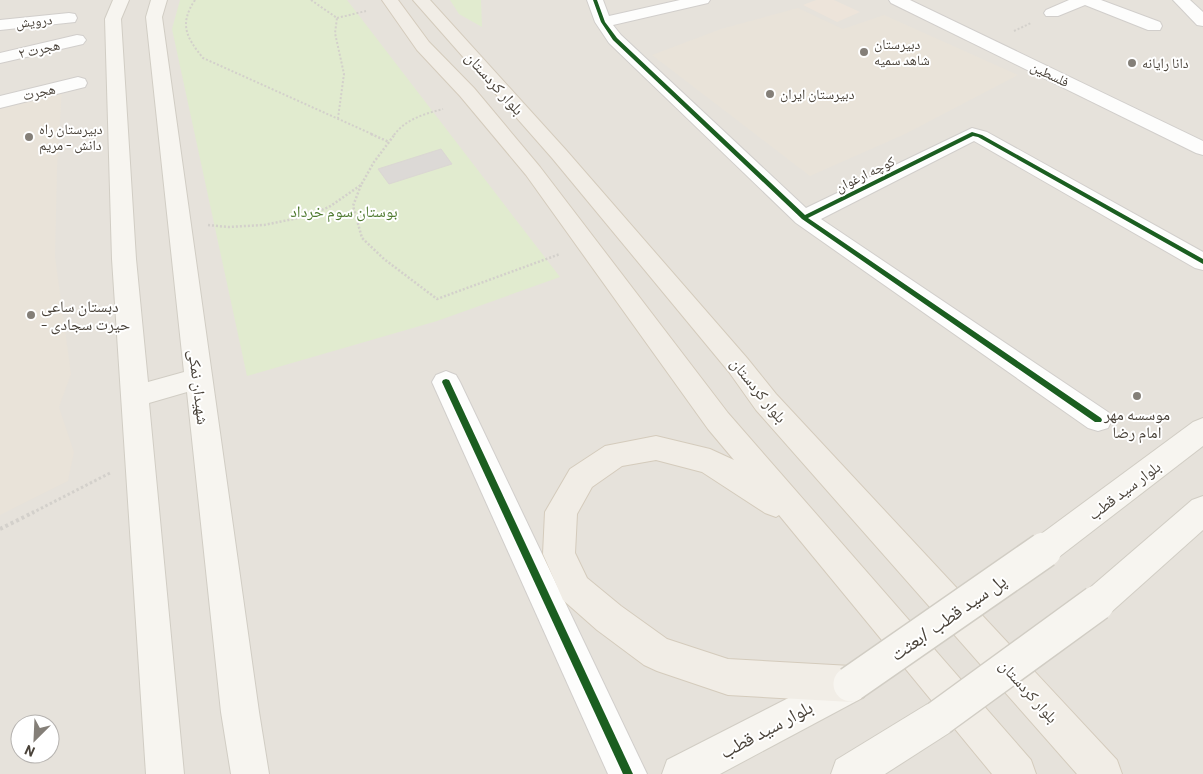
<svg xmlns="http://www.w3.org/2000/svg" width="1203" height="774" font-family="Barlow,'Noto Naskh Arabic',sans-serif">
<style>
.residential{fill:#e6e2db;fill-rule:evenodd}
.commercial{fill:#ede4da}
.education{fill:#e9e3d9}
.green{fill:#e1ebcf}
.building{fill:#dcd9d6;stroke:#dbd7d3}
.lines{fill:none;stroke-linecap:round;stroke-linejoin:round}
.minor-casing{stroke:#d1cecb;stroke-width:2}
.tertiary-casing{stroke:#d1cecb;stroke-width:2}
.secondary-casing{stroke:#d1cdc4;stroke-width:2}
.primary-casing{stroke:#d4cbbc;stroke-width:2}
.path-far3{stroke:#d3d0cb;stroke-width:2;stroke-dasharray:2 2;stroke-linecap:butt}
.path-far2{stroke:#d3d0cb;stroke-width:2.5;stroke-dasharray:2 2;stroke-linecap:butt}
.path-far1{stroke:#d3d0cb;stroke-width:3;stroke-dasharray:2.5 2.5;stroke-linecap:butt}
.path{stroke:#d3d0cb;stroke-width:4;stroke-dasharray:3 3;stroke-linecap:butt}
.minor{fill:#fdfdfc;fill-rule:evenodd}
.tertiary{fill:#fdfdfc;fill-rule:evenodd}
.secondary{fill:#f7f5f0;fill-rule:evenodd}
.primary{fill:#f1ede6;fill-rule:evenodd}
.secondary-bridge-casing{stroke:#d1cdc4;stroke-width:38;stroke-linecap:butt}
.secondary-bridge{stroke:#f7f5f0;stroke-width:35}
.cycleway-casing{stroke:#fff;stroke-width:3}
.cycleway{fill:#1b5e20;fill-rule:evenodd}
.poi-dot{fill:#847f78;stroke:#fff;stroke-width:2}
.labels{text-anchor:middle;stroke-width:4;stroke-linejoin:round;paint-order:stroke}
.far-street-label{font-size:14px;fill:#494239;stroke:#fff}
.far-poi-label{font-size:14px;fill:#494239;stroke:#fff;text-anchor:start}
.street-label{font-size:16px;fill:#494239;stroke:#fff}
.park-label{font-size:16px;fill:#4d792e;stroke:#fff}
.poi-label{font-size:16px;fill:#494239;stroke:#fff;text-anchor:start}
.near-street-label{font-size:19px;fill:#494239;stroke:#fff}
</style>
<rect width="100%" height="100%" fill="#f3f0ed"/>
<path class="residential" d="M0,0H1203V774H0ZM20,724H50V754H20Z"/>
<path class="commercial" d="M816,0H834L860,12L837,22L803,5Z"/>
<g class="education">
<path d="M798,8L843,29L884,15L1018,75L905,134L810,176L652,55L721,29Z"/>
<path d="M62,88L57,169L55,257L71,374L59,407L74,452L68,481L0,515V104Z"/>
</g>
<g class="green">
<path d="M180,0H347L560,277L437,321L247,376L172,29Z"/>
<path d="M450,0H481L482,27L459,14Z"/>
</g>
<path class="building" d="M441,149L452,164L389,184L378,169Z"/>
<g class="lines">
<defs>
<g id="minor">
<path d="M587,0H603L609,16L680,0H710L708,3L613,25L621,35L806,208L972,128L987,132L1203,252V270L1195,268L974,141L821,219L1108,412L1112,420L1108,428L1098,431L1088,428L796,223L609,43L595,22Z"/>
<path d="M1069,0H1101L1160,22L1162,26L1160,30H1148L1085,5L1058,16H1046L1044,13L1046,10Z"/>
<path d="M1173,0H1190L1203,12V26L1197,25Z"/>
<path d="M69,13L75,14L77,18L75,22L0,30V20Z"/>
<path d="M77,35L83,36L86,40L83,44L0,63V53Z"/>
<path d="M78,77L85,79L87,83L85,87L0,108V96Z"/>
<path d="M446,371L456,375L460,382L647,774H608L432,382L436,375Z"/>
</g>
<path id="tertiary" d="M889,0H910L1203,141V155L1196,153L891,3Z"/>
<g id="secondary">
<path d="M113,0H129L121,19L136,259L148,382L184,372L146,17L151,0H167L162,17L259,712L269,774H231L221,712L187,392L149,403L184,774H146L112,259L105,19Z"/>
<path d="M1203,418V446L1055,560L1044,565L1033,560L1028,550L1033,540L1193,422Z"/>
<path d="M1203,496V530L1109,614L1097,619L1085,614L1080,603L1085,592L1192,500Z"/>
<path d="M851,666L864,671L869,684L864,697L720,774H662L667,760Z"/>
<path d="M939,699L952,705L958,718L952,731L885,774H831L836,760L926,705Z"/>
</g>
<g id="primary">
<path d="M382,0H398L429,42L474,88L540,167L728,413L1031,760L1036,774H992L779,515L776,517L765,513L702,472L656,460L622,466L592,487L577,514L575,553L587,578L621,606L667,639L728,659L851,666L864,671L869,684L864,697L851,702L728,695L657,671L644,665L597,630L563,600L543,554L545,512L570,469L605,446L656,436L710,449L734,460L708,429L526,175L460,96L417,50Z"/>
<path d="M413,0H430L566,150L747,358L776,394L1117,760L1122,774H1077L756,410L729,372L552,158Z"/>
</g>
</defs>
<use href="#minor" class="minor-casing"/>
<use href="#tertiary" class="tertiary-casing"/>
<use href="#secondary" class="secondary-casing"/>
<use href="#primary" class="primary-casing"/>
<g class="path-far3">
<path d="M195,0C179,24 186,37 203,58L374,135"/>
<path d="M311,0L337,18L335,33L344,74L338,118"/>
<path d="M337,18L366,11"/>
<path d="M1014,31L1031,23"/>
<path d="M394,135C406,119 424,114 443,109"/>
</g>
<g class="path-far2">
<path d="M371,134L389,142"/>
<path d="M361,185L353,206L362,238L384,259L437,299L560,254"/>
<path d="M208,225L228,227L264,225L303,217L329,207L361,185L374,162L395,134"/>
</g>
<path class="path-far1" d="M32,513L110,473"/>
<path class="path" d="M0,529L34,512"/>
<use href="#minor" class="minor"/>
<use href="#tertiary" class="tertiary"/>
<use href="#secondary" class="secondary"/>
<use href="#primary" class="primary"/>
<defs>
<g id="secondary-bridge">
<path d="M851,684L1044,550"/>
<path d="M939,718L1097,603"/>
</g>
</defs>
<use href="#secondary-bridge" class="secondary-bridge-casing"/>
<use href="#secondary-bridge" class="secondary-bridge"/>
<defs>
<g id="cycleway">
<path d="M593,0H597L605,22L617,38L805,215L972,132L982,135L1203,259V264L978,137L973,136L808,218L1101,418L1102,420L1101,422H1095L802,219L613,40L601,22Z"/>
<path d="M446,379L449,380L450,382L633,774H623L442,382L443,380Z"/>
</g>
</defs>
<use href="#cycleway" class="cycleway-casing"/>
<use href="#cycleway" class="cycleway"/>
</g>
<g class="poi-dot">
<circle cx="864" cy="52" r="5"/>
<circle cx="1132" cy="63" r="5"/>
<circle cx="770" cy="94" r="5"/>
<circle cx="29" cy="137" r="5"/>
<circle cx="31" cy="315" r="5"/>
<circle cx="1137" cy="396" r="5"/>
</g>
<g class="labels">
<g class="far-street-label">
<text transform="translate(34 21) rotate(-6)" y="5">درویش</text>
<text transform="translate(39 49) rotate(-13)" y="5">هجرت ۲</text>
<text transform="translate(1050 74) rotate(26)" y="5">فلسطین</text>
<text transform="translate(39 92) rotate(-13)" y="5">هجرت</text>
<text transform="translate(865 174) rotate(-26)" y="5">کوچه ارغوان</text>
</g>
<g class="far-poi-label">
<text x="874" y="49">دبیرستان<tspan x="874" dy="16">شاهد سمیه</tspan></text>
<text x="1142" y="68">دانا رایانه</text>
<text x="780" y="99">دبیرستان ایران</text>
<text x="39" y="134">دبیرستان راه<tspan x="39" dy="16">دانش - مریم</tspan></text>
</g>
<g class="street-label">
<text transform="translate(495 83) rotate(48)" y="6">بلوار کردستان</text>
<text transform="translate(199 387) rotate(83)" y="6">شهیدان نمکی</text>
<text transform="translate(759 390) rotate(51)" y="6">بلوار کردستان</text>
<text transform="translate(1124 490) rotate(-37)" y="6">بلوار سید قطب</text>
<text transform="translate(1029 691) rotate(48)" y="6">بلوار کردستان</text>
</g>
<g class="park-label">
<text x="344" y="217">بوستان سوم خرداد</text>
</g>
<g class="poi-label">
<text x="41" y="312">دبستان ساعی<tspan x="41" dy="18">- حیرت سجادی</tspan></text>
<text x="1137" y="420" text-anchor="middle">موسسه مهر<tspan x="1137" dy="18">امام رضا</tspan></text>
</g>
<g class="near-street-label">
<text transform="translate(948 617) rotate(-35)" y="7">پل سید قطب /بعثت</text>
<text transform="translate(766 729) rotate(-28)" y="7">بلوار سید قطب</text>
</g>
</g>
<g transform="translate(35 739) rotate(204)"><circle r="24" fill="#ffffff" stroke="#b6b3b0"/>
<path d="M0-4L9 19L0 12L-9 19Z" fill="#847f78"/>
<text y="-8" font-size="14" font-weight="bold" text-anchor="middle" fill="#494239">N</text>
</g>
</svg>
